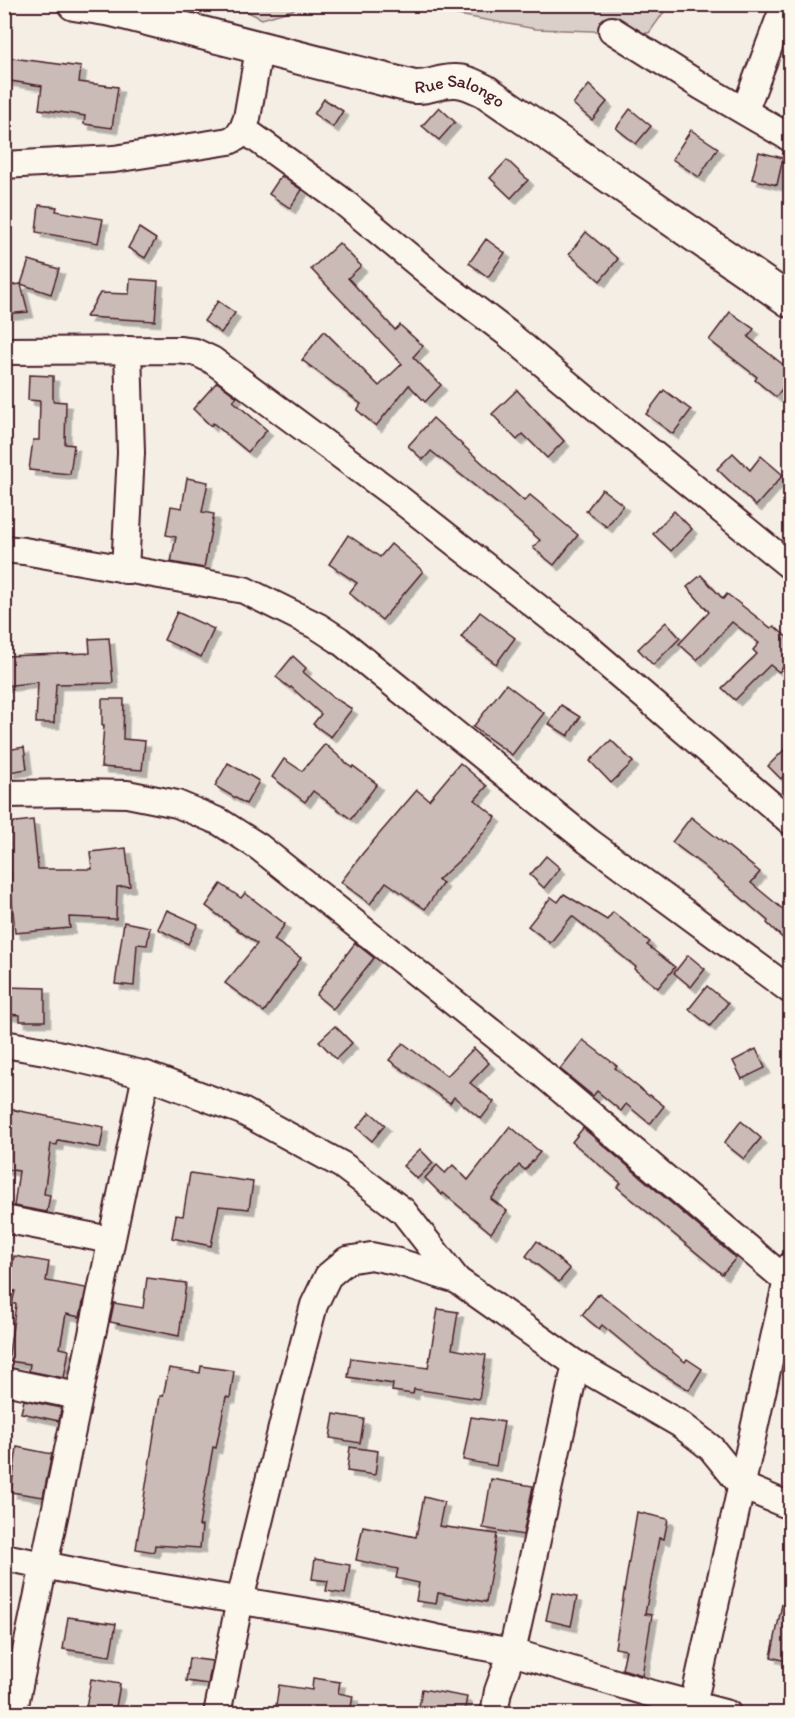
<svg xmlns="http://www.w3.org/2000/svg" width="795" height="1718" font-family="Itim,sans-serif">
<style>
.green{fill:#dbd0c9;stroke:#92787a;stroke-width:1.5}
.building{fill:#cabbb6;stroke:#4a1f2b;stroke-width:1.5;filter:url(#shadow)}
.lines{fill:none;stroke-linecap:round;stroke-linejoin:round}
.minor-casing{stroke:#4a1f2b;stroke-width:30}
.tertiary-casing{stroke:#4a1f2b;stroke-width:36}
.minor{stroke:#fbf7ec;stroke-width:26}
.tertiary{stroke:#fbf7ec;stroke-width:32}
.labels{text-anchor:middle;stroke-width:4.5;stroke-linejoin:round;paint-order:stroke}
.street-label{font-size:18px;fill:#4a1f2b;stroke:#fbf7ec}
</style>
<defs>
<filter id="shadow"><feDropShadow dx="5.5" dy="5.5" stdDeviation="0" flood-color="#0004"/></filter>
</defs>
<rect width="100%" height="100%" fill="#f4eee4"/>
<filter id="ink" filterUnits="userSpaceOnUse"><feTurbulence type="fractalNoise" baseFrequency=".0167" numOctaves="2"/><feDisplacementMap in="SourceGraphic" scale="12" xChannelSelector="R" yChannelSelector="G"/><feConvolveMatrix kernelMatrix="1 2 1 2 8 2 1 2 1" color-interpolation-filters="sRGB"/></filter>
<g filter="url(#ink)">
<g class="green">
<path d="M234,5V4L309,5L262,19Z"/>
<path d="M403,5H669L649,33L536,29Z"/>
</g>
<g class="building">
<path d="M4,57L81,67L79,82L118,87L112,128L84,124L85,116L39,109L42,86L4,80Z"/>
<path d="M589,85L607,102L592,120L573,104Z"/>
<path d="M324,99L343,111L333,127L314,114Z"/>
<path d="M439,107L455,122L439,140L422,126Z"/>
<path d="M630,109L651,126L636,144L616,128Z"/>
<path d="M691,130L718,148L699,177L672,159Z"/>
<path d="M759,152L783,158L777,185L752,179Z"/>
<path d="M507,160L528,180L511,198L490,178Z"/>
<path d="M281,176L302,190L290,208L269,194Z"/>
<path d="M39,205L57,207L56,211L103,219L98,243L36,232Z"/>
<path d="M139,228L156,239L145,258L128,248Z"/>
<path d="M586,232L618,259L600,281L569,254Z"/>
<path d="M486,239L505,253L488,277L469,263Z"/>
<path d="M339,243L361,266L348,278L395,330L400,325L423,346L413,357L441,385L425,402L409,385L376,426L357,410L361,404L302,360L324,331L379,386L402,364L311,269Z"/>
<path d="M29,260L59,269L51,294L21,284Z"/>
<path d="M130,279L158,281L155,321L86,317L100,293L129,294Z"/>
<path d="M21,284L28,312L4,314V286Z"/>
<path d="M218,301L235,313L221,333L204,321Z"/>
<path d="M730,312L754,329L748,337L790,370V378L776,397L755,380L757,377L709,340Z"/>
<path d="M29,375L53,376V401L66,402L65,444L74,445L70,474L29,470L33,440H39L40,401L28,400Z"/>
<path d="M217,382L237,397L233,401L267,430L248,452L213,423L211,426L193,409Z"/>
<path d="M517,390L564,441L547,458L523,434L517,440L492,414Z"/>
<path d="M664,390L691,410L673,434L646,414Z"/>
<path d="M433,418L524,501L530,495L578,535L554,565L533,548L540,540L504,509L431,451L423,460L408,446Z"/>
<path d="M733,453L750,470L761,456L783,475L756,506L717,469Z"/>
<path d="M187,478L208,482L202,512L214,514L204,568L171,562L176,537L166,535L171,506L182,508Z"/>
<path d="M602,489L623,505L607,527L586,511Z"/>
<path d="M674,511L692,529L671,551L653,534Z"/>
<path d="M348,535L380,557L391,544L423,571L382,620L349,593L357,583L329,564Z"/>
<path d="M701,575L723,599L727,594L771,628L774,626L790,640V659L779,672L770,665L735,700L722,688L757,654L753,650L759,643L732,622L697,660L679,644L709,612L687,587Z"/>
<path d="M177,612L214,629L201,657L164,640Z"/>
<path d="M480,612L515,638L496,664L461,637Z"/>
<path d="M666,622L680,638L653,665L638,649Z"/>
<path d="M109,638L113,683L56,684L54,723H36L38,682L4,686V656L90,653L89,639Z"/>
<path d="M293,656L306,668L303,672L333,697L352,709L331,737L313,724L321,714L291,687L290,688L276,677Z"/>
<path d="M506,684L544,713L512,755L473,727Z"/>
<path d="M102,699H124L123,739L145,741L142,770L101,767L104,725H102Z"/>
<path d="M561,705L580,717L568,736L549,724Z"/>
<path d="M611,740L633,762L611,783L590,761Z"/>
<path d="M325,744L352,768L353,766L377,784L351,819L313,791L305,802L272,777L284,759L302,771Z"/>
<path d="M790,744V769L781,779L768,766Z"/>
<path d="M24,747L27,769L10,772L6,750Z"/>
<path d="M228,763L259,781L246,804L215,786Z"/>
<path d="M460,763L487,786L475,800L496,817L466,854L438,880L443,883L425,909L386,882L370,904L341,882L363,853L417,790L429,800Z"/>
<path d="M691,817L760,872L751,883L790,915V945L767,923L768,921L704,866L672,842Z"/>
<path d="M33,820L38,869H92L90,852L126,848L130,886L117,887L116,919L69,917L70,928L15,933L10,880H11L8,823Z"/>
<path d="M546,856L560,868L544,888L530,875Z"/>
<path d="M221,884L241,898L245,893L285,924L274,940L301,958L264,1012L225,983L257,944L206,906Z"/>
<path d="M564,894L607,920L613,912L650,942L647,945L675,967L658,988L634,969L636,967L572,916L550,943L528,926L551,897L558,902Z"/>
<path d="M167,910L198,924L188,944L158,929Z"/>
<path d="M124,922L150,927L147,945L137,944L134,986L115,984Z"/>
<path d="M355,943L374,958L333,1009L316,995Z"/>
<path d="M688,955L705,969L691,987L674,973Z"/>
<path d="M707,986L728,1003L710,1026L689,1009Z"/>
<path d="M4,987L45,988V1021H20V1015L4,1014Z"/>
<path d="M335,1026L352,1043L336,1059L319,1041Z"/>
<path d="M583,1040L617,1066L615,1068L649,1096L650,1095L664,1106L650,1124L626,1104L621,1111L597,1091L593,1096L560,1069Z"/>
<path d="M403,1043L447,1076L474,1048L489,1063L470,1083L494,1102L481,1119L454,1097L450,1103L389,1060Z"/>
<path d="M756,1049L765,1068L742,1079L733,1061Z"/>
<path d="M4,1108L104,1127L100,1148L58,1140L57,1145L51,1144L44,1194L50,1195L47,1212L14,1206L19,1171L4,1169Z"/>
<path d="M370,1112L385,1125L372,1141L357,1128Z"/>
<path d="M741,1121L761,1138L744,1159L724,1143Z"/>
<path d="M510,1126L540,1152L525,1170L519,1165L491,1199L507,1211L491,1233L443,1193L442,1195L425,1178L437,1165L445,1173L453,1165L468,1180Z"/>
<path d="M583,1128L736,1258L722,1274L617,1187L621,1183L572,1142Z"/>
<path d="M420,1149L433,1163L417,1179L403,1166Z"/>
<path d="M190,1173L253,1182L249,1209L219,1206L211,1246L172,1238L176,1215L183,1216Z"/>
<path d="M537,1241L570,1269L559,1282L526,1256Z"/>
<path d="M14,1256L49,1262L46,1281L86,1288L80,1317L66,1314L60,1348L69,1350L64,1378L29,1371L30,1364L8,1361L16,1304H12L15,1291L8,1290Z"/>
<path d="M147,1278L186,1283L179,1336L110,1322L114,1303L143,1308Z"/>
<path d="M599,1293L685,1362L687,1359L702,1369L689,1390L658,1371L602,1325L599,1329L582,1315Z"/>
<path d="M438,1309L458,1312L452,1349L486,1355L479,1399L414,1389L413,1394L392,1391L393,1384L348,1377L351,1358L428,1368Z"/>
<path d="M201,1366L234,1371L230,1398L226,1397L216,1448L213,1447L199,1526H202L200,1548L155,1545L154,1552L136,1549L160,1396H163L169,1368L200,1373Z"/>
<path d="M24,1400L61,1408L59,1421L21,1413Z"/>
<path d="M334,1414L364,1419L360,1443L330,1438Z"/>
<path d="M471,1417L504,1422L496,1466L463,1460Z"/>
<path d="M17,1447L52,1454L43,1497L11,1492Z"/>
<path d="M350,1447L378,1451L375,1475L347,1471Z"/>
<path d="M491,1479L533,1486L523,1535L483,1528Z"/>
<path d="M424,1497L444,1502L439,1526L497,1534L486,1602L438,1593L436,1604L416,1601L419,1583L396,1578L398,1569L356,1560L363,1526L416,1537Z"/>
<path d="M637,1512L668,1519L664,1539L659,1538L645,1614L652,1615L642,1675L622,1669L626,1650L615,1648Z"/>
<path d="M315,1559L350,1565L345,1594L326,1591L328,1581L312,1579Z"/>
<path d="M552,1592L577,1597L571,1626L546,1620Z"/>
<path d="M782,1604L790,1605V1662L771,1657Z"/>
<path d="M68,1617L116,1624L110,1656L63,1649Z"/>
<path d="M189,1658L212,1661L208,1684L186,1681Z"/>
<path d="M313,1678L340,1682L338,1693L353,1696L350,1713H275L279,1685L312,1690Z"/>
<path d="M91,1679L120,1684L115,1713H85Z"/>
<path d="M422,1689L467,1697L464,1713H418Z"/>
</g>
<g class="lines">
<defs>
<g id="minor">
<path d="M612,30L701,86L790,138"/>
<path d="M259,49L247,118L243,129L341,200L440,282L507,333L587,400L790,566"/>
<path d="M745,110L785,4"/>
<path d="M4,165L114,159L229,141L237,137L243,129"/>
<path d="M4,351L179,350L195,352L212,360L397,497L578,639L790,821"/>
<path d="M4,549L24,551L244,590L319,627L339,640L588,841L790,990"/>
<path d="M125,570L131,453L128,350"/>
<path d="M4,794L79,793L127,794L177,804L220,822L259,847L525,1059L787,1281"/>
<path d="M4,1044L45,1051L146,1075L242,1111L342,1165L403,1211L457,1280L576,1364L680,1424L711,1448L742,1486L790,1506"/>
<path d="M4,1219L110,1240"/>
<path d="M4,1381L78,1396"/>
<path d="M4,1557L128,1582L351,1619L436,1638L512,1652L649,1693L728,1714"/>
<path d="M13,1714L146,1075"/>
<path d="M217,1714L240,1600L287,1407L314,1305L328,1276L347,1260L371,1256L395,1261L457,1280"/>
<path d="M494,1714L498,1691L512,1652L576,1364"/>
<path d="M691,1714L790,1266"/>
</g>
<g id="tertiary">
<path id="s1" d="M74,4L112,10L414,87C429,88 439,81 453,81C464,80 475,86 485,91L790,301"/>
</g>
</defs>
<use href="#minor" class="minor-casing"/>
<use href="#tertiary" class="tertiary-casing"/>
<use href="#minor" class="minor"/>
<use href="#tertiary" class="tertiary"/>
</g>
</g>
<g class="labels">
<g class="street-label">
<text dy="6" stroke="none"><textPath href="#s1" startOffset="398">Rue Salongo</textPath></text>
</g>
</g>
<rect width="795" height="1718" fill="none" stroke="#fbf7ec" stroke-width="24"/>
<rect x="12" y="12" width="771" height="1694" fill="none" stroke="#4a1f2b" stroke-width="2" filter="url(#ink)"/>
</svg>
